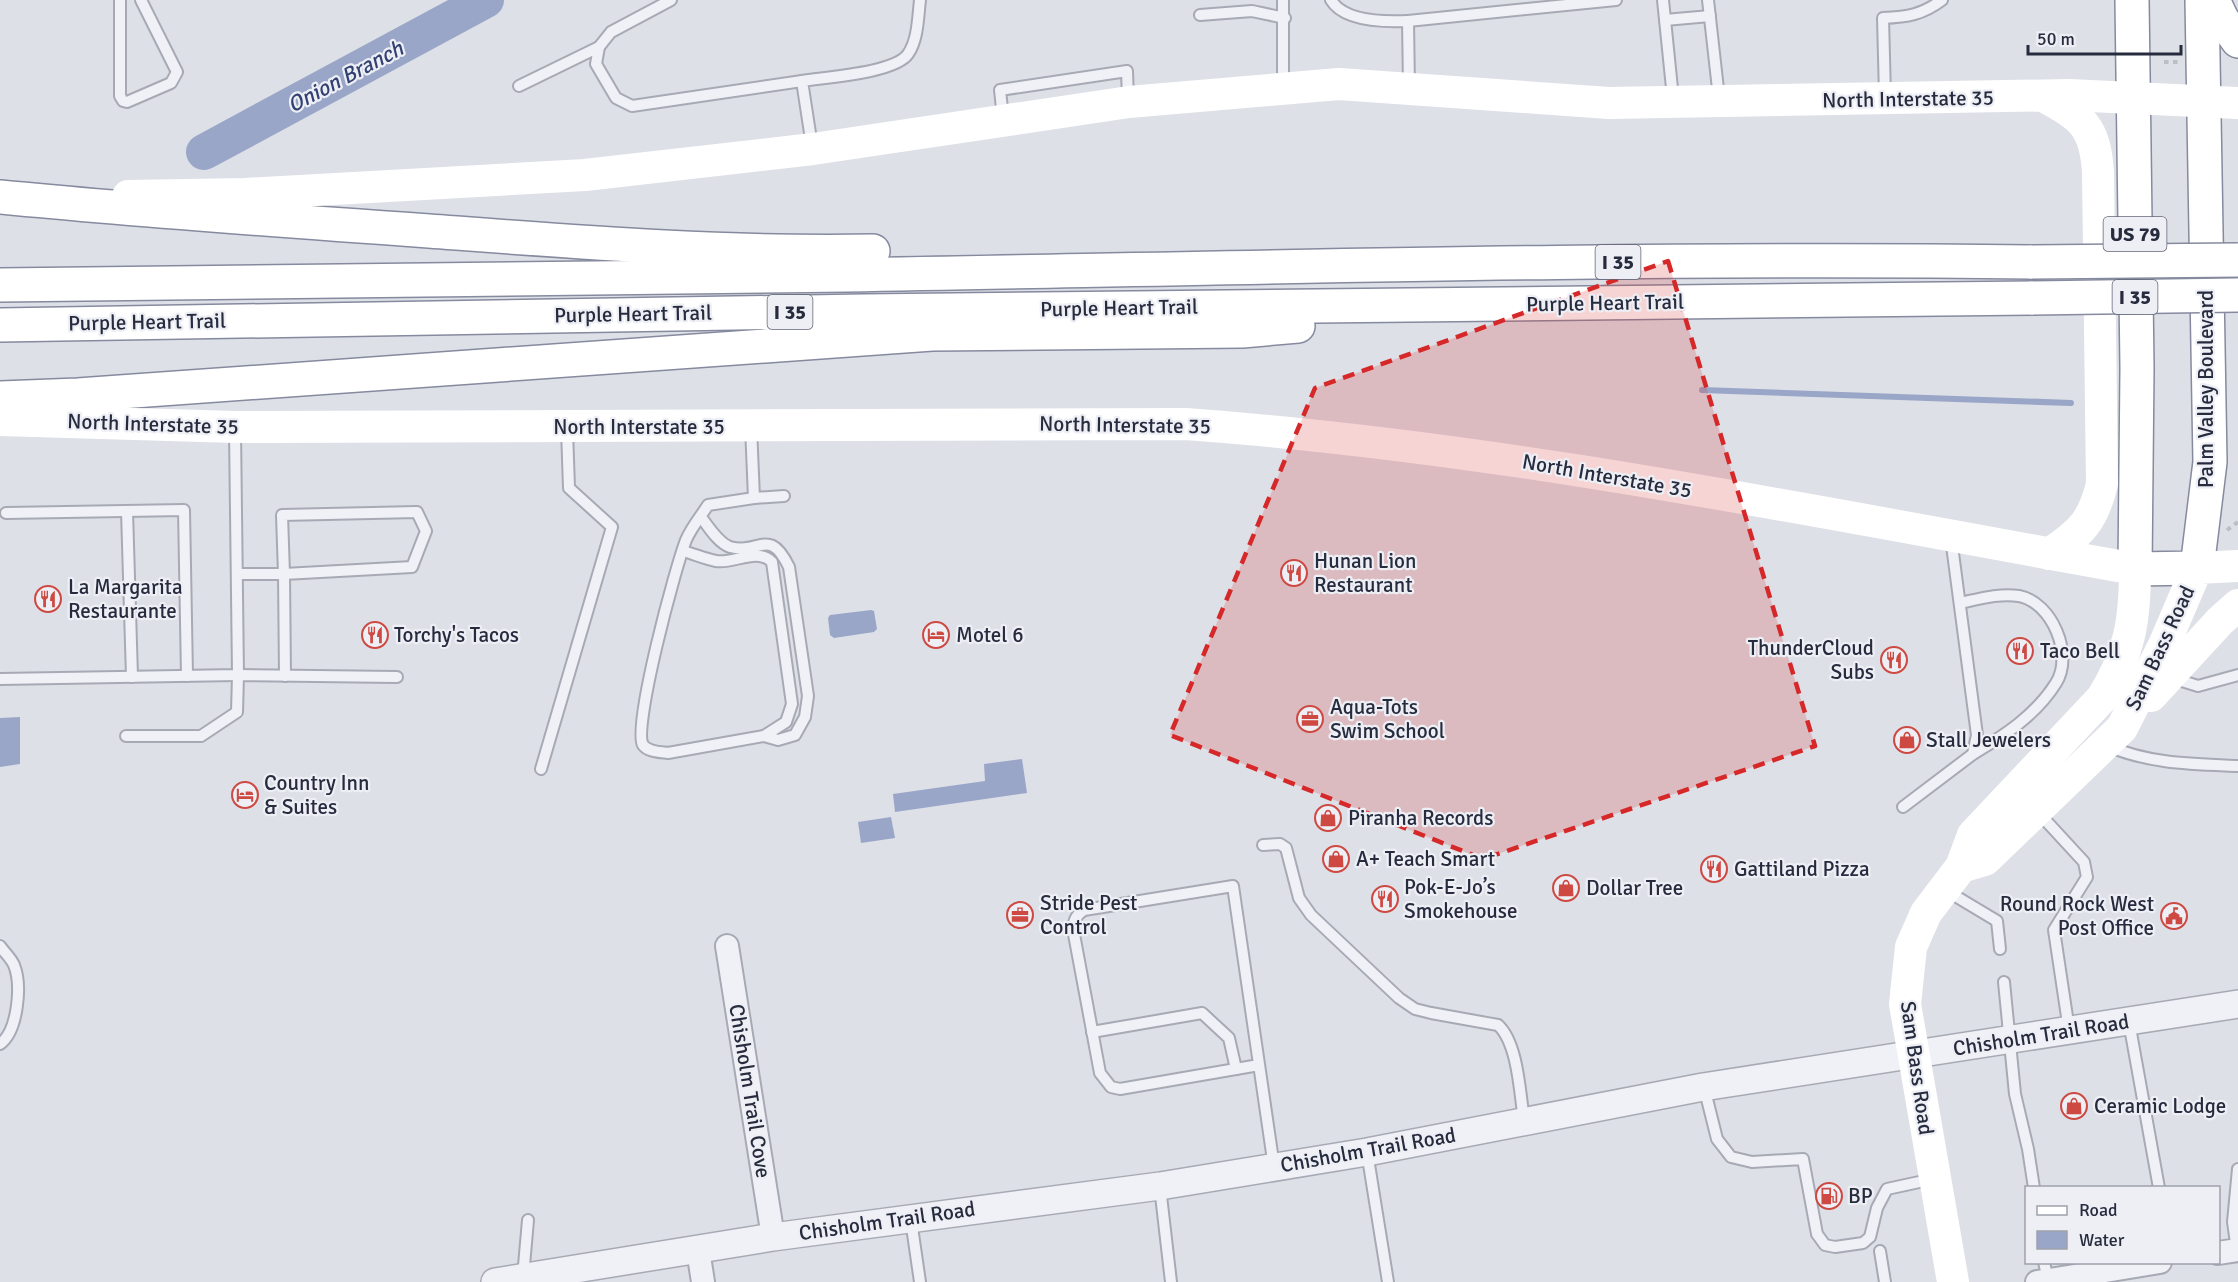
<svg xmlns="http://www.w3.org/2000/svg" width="2238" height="1282" font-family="Signika,sans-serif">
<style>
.water{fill:#99a6c8}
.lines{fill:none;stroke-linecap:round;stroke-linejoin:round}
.stream{stroke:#99a6c8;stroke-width:6}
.river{stroke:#99a6c8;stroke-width:36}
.service-casing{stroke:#a7aab4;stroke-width:14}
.minor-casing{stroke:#a7aab4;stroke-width:26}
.tertiary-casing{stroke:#a7aab4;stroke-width:30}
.trunk-casing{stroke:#858a9e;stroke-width:36}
.motorway-casing{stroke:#858a9e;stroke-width:36}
.path{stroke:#bcbec6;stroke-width:4;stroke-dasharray:4.5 4.5;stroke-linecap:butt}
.service{stroke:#f0f1f6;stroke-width:10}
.minor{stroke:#f0f1f6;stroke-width:22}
.tertiary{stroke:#f0f1f6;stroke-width:27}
.secondary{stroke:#fff;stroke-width:32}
.trunk{stroke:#fff;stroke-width:33}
.motorway{stroke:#fff;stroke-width:33}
.motorway-bridge-casing{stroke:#858a9e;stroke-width:36;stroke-linecap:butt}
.motorway-bridge{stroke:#fff;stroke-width:33}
.marked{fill:#d62828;fill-opacity:0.2;stroke:#d62828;stroke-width:4.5;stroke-dasharray:12 8;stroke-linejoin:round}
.labels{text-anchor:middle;stroke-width:4.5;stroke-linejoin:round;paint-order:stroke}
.shield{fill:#edeff5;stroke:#626675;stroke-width:1.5}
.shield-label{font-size:20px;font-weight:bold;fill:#272b3e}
.street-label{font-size:21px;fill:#272b3e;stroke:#edeff5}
.poi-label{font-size:21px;fill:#272b3e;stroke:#edeff5;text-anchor:start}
.water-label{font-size:22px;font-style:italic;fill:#324171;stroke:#edeff5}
</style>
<rect width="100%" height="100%" fill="#dee0e7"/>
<g class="water">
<path d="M871,610L874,611L877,629L874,632L834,638L830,635L828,618L830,615Z"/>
<path d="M20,717V764L0,767V718Z"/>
<path d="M1022,759L1027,793L895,812L893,794L985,781L984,764Z"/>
<path d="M891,817L895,838L861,843L858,822Z"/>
</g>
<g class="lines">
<path class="stream" d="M1702,390L2071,403"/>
<path class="river" d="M204,152L486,0"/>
<defs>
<g id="service">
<path d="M120,0V96L123,101L127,102L171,83L177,72L141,0"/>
<path d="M1331,0C1344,22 1386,22 1408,21L1409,87"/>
<path d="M1663,0L1673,98"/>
<path d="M1708,0L1719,98"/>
<path d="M1200,15L1252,11L1285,18"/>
<path d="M1665,20L1710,16"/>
<path d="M1408,21L1616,0"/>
<path d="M599,47L596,64L616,98L632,106L802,81"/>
<path d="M519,86L599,47L611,32L671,0"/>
<path d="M1283,87V0"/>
<path d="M1885,96L1883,18C1907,17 1922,15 1942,0"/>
<path d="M1003,118L1000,90L1127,71L1128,100"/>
<path d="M812,146L802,81C826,77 895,73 908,54C918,40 918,17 920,0"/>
<path d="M754,498L784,496"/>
<path d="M127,511L132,677"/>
<path d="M417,512L426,531L412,567L284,574L282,515Z"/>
<path d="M6,513L184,510L187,676"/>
<path d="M701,517C708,526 718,543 730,547C760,555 769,526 789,567L808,696L805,717L795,735L778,740L764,736L668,753C660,752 648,752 643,745C632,728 676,565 686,540C691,528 701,516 708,505L754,498L751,427"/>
<path d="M683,551C694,554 705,559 716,561C734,564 757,547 772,562L792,704L786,722L764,736"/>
<path d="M237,574H284L285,676"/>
<path d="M1960,603C1979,599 1999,593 2019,596C2052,602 2074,655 2056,683C2036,715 2005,735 1973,754"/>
<path d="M2172,678L2198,686L2238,675"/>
<path d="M0,679L238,675L235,430"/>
<path d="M126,736H201L237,712L238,675L397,677"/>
<path d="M2108,746C2150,764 2193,764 2238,766"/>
<path d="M541,769L612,527L569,488L567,430"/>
<path d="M1903,807L1973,754L1977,735L1951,538"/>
<path d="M2037,811L2084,862L2087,877L2054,930L2069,1030"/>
<path d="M1263,845L1280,844L1286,848L1299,898L1311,915L1399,998L1415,1009L1431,1013L1498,1025C1518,1043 1520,1094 1524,1121"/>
<path d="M1947,891L1997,921L2000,949"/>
<path d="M0,946C4,952 11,958 14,965C22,985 18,1031 0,1044"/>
<path d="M2004,982L2015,1094L2028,1149L2034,1188"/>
<path d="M2129,1022L2159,1188"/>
<path d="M1092,1032L1202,1013L1229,1038L1236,1069"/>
<path d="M1259,1065L1120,1089L1111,1087L1100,1073L1073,929C1074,920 1076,915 1084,910L1233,886L1274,1167"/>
<path d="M1704,1087L1717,1139L1731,1157L1752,1162L1803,1159L1817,1234L1825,1245L1835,1247L1863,1243L1870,1237L1877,1208L1887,1189L1933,1179"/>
<path d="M1367,1152L1388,1282"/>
<path d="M1160,1187L1171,1282"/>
<path d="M911,1220L920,1282"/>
<path d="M2237,1250L2233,1222L2238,1169"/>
<path d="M1880,1251L1885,1282"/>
<path d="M2044,1262L2048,1280"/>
<path d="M523,1277L528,1220"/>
</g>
<g id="minor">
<path d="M727,946L773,1237"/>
<path d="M698,1250L703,1282"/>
<path d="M2218,1253L2238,1250"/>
<path d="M2037,1282L2160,1262"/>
</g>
<path id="tertiary" d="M495,1282L773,1237L1160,1186L1367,1152L1703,1087L2238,1004"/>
<g id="trunk">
<path d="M2132,0L2137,368L2135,569L2197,568L2210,462L2202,0"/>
<path d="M2213,0L2222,19L2238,41"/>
</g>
<g id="motorway">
<path d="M0,197C143,211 286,221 429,231C577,242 725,254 873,251"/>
<path d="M0,285C282,281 565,280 848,275C1242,268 1637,257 2032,262"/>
<path d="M0,325L864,311L2033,298"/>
<path d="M0,398L78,395L932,334L1242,331L1298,326"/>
</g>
</defs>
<use href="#service" class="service-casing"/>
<use href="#minor" class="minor-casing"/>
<use href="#tertiary" class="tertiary-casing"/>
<use href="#trunk" class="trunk-casing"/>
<use href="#motorway" class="motorway-casing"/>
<g class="path">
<path d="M2164,62H2178"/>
<path d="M2227,530L2238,522"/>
</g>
<use href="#service" class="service"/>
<use href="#minor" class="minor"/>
<use href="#tertiary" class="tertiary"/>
<g class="secondary">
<path d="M2043,96C2082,117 2095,126 2098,172L2102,484C2093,521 2081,533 2049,554"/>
<path d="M128,196L245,194L585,175L813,149L1129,102L1339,84L1609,103L2069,95L2238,103"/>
<path d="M0,420L235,427L1186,424C1505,447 1820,513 2135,569C2135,620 2130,653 2102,698L1973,835L1961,867L1926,913L1911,947L1905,1004L1953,1282"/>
<path d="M2151,696L2220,621L2238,605"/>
<path d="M1961,867L1985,860L2122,728L2164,645L2197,568L2238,566"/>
</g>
<use href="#trunk" class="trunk"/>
<use href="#motorway" class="motorway"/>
<defs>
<g id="motorway-bridge">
<path d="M2032,262L2238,260"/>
<path d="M2033,298L2238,295"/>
</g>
</defs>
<use href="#motorway-bridge" class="motorway-bridge-casing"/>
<use href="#motorway-bridge" class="motorway-bridge"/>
</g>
<path class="marked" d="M1668,261L1815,746L1483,859L1170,735L1315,388Z"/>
<defs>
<symbol id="restaurant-ring" viewBox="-11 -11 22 22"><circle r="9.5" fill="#edeff5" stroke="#cd4942" stroke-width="1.5"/><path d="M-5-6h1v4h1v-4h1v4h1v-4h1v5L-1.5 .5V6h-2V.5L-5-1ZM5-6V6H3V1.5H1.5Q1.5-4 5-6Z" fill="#cd4942"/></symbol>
<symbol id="hotel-ring" viewBox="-11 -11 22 22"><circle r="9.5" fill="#edeff5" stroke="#cd4942" stroke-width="1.5"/><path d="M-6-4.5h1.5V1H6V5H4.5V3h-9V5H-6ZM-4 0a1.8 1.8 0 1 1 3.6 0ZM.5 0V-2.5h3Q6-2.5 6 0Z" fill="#cd4942"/></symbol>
<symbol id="office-ring" viewBox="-11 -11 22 22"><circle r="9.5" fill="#edeff5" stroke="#cd4942" stroke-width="1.5"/><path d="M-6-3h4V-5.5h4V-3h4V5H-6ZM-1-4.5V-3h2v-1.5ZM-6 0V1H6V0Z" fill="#cd4942"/></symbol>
<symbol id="shop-ring" viewBox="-11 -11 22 22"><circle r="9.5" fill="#edeff5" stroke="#cd4942" stroke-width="1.5"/><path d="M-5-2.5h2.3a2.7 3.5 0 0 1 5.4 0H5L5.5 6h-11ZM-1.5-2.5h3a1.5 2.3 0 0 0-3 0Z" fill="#cd4942"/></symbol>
<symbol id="civic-ring" viewBox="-11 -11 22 22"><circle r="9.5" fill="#edeff5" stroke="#cd4942" stroke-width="1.5"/><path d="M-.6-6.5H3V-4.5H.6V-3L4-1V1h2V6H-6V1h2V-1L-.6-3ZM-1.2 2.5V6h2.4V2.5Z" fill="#cd4942"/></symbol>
<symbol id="fuel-ring" viewBox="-11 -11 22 22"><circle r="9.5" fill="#edeff5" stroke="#cd4942" stroke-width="1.5"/><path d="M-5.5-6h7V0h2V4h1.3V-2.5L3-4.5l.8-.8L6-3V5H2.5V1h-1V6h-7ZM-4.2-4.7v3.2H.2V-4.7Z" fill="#cd4942"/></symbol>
</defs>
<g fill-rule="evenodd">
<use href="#restaurant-ring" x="1279" y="558" width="30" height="30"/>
<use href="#restaurant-ring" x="33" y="584" width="30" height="30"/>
<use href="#restaurant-ring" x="360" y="620" width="30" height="30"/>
<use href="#hotel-ring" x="921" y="620" width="30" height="30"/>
<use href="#restaurant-ring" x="2005" y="636" width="30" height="30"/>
<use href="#restaurant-ring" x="1879" y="645" width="30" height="30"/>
<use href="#office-ring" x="1295" y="704" width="30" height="30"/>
<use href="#shop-ring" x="1892" y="725" width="30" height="30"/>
<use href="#hotel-ring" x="230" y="780" width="30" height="30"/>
<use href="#shop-ring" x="1313" y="803" width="30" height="30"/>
<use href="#shop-ring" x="1321" y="844" width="30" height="30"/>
<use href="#restaurant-ring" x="1699" y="854" width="30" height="30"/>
<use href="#shop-ring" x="1551" y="873" width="30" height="30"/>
<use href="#restaurant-ring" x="1370" y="884" width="30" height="30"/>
<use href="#office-ring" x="1005" y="900" width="30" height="30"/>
<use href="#civic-ring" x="2159" y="901" width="30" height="30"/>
<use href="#shop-ring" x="2059" y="1091" width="30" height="30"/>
<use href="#fuel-ring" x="1814" y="1181" width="30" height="30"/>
</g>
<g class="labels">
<g class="shield">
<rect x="2103.5" y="217" width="63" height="34" rx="4.5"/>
<rect x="1595.5" y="245" width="45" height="34" rx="4.5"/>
<rect x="2112.5" y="280" width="45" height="34" rx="4.5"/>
<rect x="767.5" y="295" width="45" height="34" rx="4.5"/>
</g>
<g class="shield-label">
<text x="2135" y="241">US 79</text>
<text x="1618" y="269">I 35</text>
<text x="2135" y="304">I 35</text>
<text x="790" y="319">I 35</text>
</g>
<g class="street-label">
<text transform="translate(1908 99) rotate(-1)" y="7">North Interstate 35</text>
<text transform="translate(1605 303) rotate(-1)" y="7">Purple Heart Trail</text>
<text transform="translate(1119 308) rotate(-1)" y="7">Purple Heart Trail</text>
<text transform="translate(633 314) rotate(-1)" y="7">Purple Heart Trail</text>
<text transform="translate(147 322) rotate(-1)" y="7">Purple Heart Trail</text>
<text transform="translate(2206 389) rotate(-90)" y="7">Palm Valley Boulevard</text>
<text transform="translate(153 424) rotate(2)" y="7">North Interstate 35</text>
<text transform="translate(1125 425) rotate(1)" y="7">North Interstate 35</text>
<text x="639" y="434">North Interstate 35</text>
<text transform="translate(1607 476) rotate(10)" y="7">North Interstate 35</text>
<text transform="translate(2160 648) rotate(-65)" y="7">Sam Bass Road</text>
<text transform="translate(2041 1035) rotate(-9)" y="7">Chisholm Trail Road</text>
<text transform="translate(1917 1068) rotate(82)" y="7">Sam Bass Road</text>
<text transform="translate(750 1091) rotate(81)" y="7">Chisholm Trail Cove</text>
<text transform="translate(1368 1150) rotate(-10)" y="7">Chisholm Trail Road</text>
<text transform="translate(887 1221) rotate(-8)" y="7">Chisholm Trail Road</text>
</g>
<g class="poi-label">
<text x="1314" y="568">Hunan Lion<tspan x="1314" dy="24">Restaurant</tspan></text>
<text x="68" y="594">La Margarita<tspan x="68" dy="24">Restaurante</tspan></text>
<text x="394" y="642">Torchy's Tacos</text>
<text x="956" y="642">Motel 6</text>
<text x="1874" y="655" text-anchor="end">ThunderCloud<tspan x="1874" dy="24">Subs</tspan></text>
<text x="2040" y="658">Taco Bell</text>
<text x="1330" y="714">Aqua-Tots<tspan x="1330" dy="24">Swim School</tspan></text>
<text x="1926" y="747">Stall Jewelers</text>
<text x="264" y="790">Country Inn<tspan x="264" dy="24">&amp; Suites</tspan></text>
<text x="1348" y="825">Piranha Records</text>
<text x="1356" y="866">A+ Teach Smart</text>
<text x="1734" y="876">Gattiland Pizza</text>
<text x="1404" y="894">Pok-E-Jo’s<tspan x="1404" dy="24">Smokehouse</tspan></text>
<text x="1586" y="895">Dollar Tree</text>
<text x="1040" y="910">Stride Pest<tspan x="1040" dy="24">Control</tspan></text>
<text x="2154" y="911" text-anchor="end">Round Rock West<tspan x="2154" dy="24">Post Office</tspan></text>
<text x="2094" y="1113">Ceramic Lodge</text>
<text x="1848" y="1203">BP</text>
</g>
<g class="water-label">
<text transform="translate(345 76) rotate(-28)" y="8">Onion Branch</text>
</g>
</g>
<rect x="2025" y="1186" width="195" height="78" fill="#edeff5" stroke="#9ea1ac" stroke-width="1.5"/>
<rect x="2037" y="1206" width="30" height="9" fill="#ffffff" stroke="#9ea1ac" stroke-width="1.5"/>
<text x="2079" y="1216" font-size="18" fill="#272b3e">Road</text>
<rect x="2037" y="1231" width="30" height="18" fill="#99a6c8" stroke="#9ea1ac" stroke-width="1.5"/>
<text x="2079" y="1246" font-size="18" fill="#272b3e">Water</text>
<path d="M2028 45v9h153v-9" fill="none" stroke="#272b3e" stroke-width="3"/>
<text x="2037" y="45" font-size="18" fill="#272b3e" stroke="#edeff5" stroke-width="4.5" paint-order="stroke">50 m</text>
</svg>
